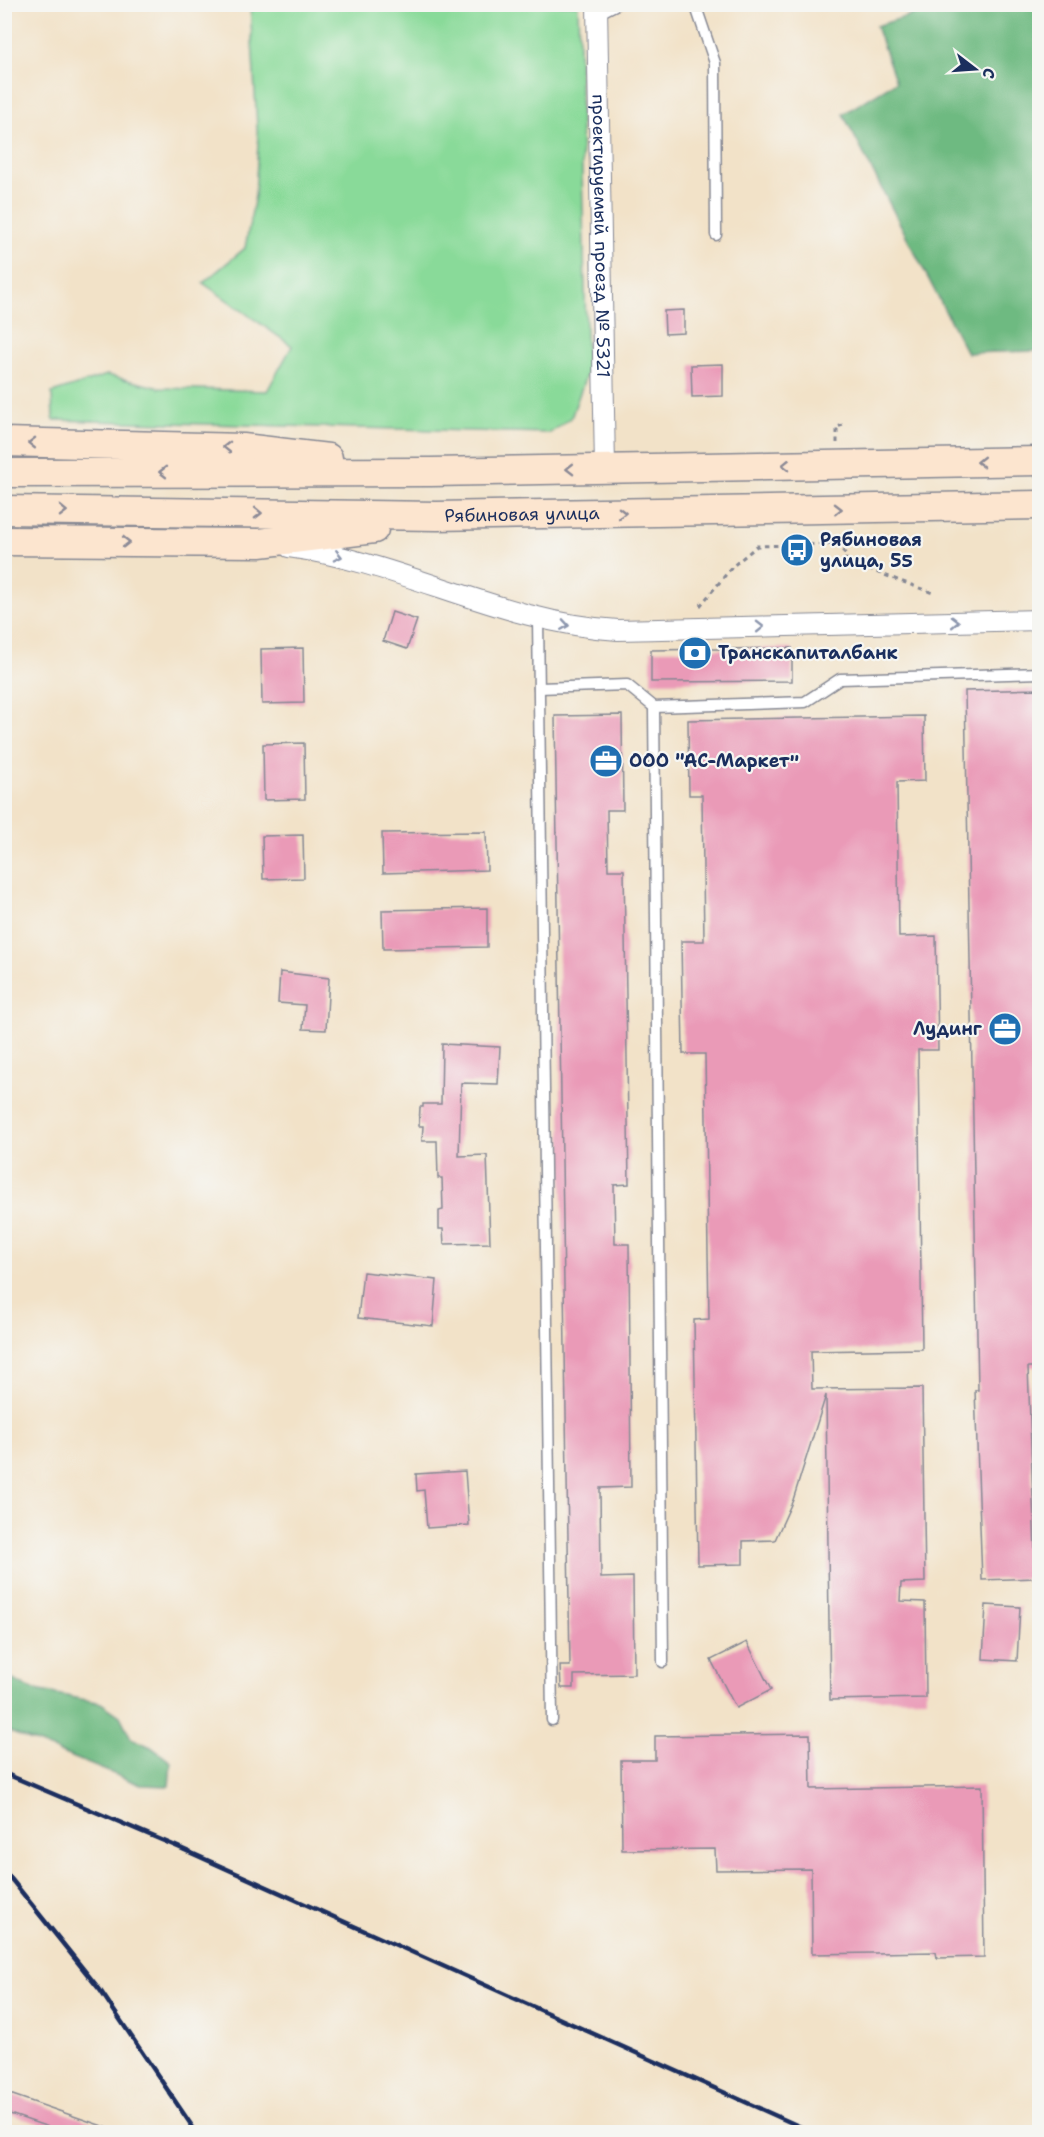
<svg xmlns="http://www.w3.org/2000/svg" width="1044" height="2137" font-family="'Shantell Sans',sans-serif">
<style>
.green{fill:#89da99;stroke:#52847c;stroke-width:1.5}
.forest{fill:#6eba81;stroke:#447470;stroke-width:1.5}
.building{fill:#ea9ab7}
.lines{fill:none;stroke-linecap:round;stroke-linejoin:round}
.service-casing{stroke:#868893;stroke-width:13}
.minor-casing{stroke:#868893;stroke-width:22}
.secondary-casing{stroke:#868893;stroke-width:31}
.path{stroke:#868893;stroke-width:3;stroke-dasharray:4.5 4.5;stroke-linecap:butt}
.service{stroke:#fff;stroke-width:10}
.minor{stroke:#fff;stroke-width:20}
.secondary{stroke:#fce5cf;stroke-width:28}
.rail{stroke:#1b2f5e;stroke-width:4.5}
.oneway{stroke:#8c8a96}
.oneway2{stroke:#8d97ae}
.labels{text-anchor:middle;stroke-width:4.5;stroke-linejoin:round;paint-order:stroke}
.street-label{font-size:18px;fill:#1b2f5e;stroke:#f6f6f2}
.poi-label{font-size:18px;font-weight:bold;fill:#1b2f5e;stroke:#f6f6f2;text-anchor:start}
</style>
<rect width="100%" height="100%" fill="#f6f6f2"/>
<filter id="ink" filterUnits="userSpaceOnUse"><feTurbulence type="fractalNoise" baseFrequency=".0167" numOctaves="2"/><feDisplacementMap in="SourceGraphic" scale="12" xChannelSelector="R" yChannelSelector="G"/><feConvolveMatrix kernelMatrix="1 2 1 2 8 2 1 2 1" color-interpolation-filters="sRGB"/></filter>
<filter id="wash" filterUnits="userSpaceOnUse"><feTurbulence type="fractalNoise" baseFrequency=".008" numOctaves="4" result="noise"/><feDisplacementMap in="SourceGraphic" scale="24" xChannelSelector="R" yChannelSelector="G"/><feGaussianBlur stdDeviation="1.35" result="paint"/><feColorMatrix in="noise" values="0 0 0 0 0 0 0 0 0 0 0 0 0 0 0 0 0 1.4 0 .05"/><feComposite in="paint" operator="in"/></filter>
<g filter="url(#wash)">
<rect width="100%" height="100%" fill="#f2e2c8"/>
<path class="green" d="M250,5H578L587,373L571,418L550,433L53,420L52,393L107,375L160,388L267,391L292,346L203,283L245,248L255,196L258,144Z"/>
<g class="forest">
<path d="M917,5H1039V351L967,353L843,114L896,82L876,26L918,13Z"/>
<path d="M5,1676L31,1689L101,1703L120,1716L131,1738L151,1747L171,1762L169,1786L141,1785L5,1730Z"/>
</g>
<g id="blocks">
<g class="building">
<path d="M684,310V333L665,334L664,311Z"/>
<path d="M723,364V396L692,397L691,365Z"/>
<path d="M392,612L417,620L407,649L383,641Z"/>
<path d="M303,648L304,703L262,704L261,649Z"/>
<path d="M792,648V681L651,682V650Z"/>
<path d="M1040,689V1367H1028L1036,1578L982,1580L975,1390H978L965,691Z"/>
<path d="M622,715L623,810H607L608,870H624L629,1184L614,1185L615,1244H629L631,1487L600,1488L601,1578L633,1577L634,1674L574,1675V1688H561L560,1666H570L555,716Z"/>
<path d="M924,716L925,781L897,782L899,937L936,936L938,1050H918L922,1349L811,1351L812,1389L922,1388L925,1582L901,1583L900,1601L925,1602L926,1698L830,1700L826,1395L793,1500L775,1540L743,1541V1564L698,1565L694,1320L709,1319L705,1054H683L681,941H704L702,795H689L688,720Z"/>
<path d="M304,743L305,799L264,800L263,744Z"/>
<path d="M486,832L487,870L383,873L382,833Z"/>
<path d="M303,835L304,878L263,879L262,836Z"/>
<path d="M487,908V947L383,949L382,910Z"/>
<path d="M280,972L329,978L326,1030L303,1029L305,1005L278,1003Z"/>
<path d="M442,1044L500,1047L498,1084L461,1083L459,1156L487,1155L490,1243L444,1244L443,1229H439V1211L443,1210L442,1178H438L437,1141H422L423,1126H419L420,1107H423V1104H441Z"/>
<path d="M363,1272L437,1280L433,1326L358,1318Z"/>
<path d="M465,1471L469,1525L427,1528L424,1490L417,1491L416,1474Z"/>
<path d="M986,1605L1020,1607L1017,1661L983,1659Z"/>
<path d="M747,1642L771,1690L736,1708L711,1660Z"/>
<path d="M810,1734L811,1789L982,1786L984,1957L937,1958L936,1952L812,1954L811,1869L716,1870L715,1849L622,1850L621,1760H655V1736Z"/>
<path d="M4,2092L114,2130L113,2133H66L4,2112Z"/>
</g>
</g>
</g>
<g filter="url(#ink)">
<use href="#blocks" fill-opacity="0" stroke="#868893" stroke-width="1.5"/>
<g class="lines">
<defs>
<g id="service">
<path d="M695,4L715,63L716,235"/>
<path d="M597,14L617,4"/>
<path d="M538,618L552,1720"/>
<path d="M539,688L627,685L654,707L805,702L840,679L1040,673"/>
<path d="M654,707L663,1662"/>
</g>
<g id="minor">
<path id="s1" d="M597,4L605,469"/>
<path d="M289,547C404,563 503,623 618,630L1040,620"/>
</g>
<g id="secondary">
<path d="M4,442L243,448L328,458"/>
<path d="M4,473L431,472L1040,461"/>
<path id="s2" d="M4,510L437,516L1040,505"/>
<path d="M4,541L260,543L374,529"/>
</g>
</defs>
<use href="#service" class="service-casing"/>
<use href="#minor" class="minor-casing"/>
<use href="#secondary" class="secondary-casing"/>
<g class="path">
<path d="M837,443V427L843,425"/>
<path d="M700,606L733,566L757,546L836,544L846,554V561L933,593"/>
</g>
<use href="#service" class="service"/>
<use href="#minor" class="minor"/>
<use href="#secondary" class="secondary"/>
<g class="rail">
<path d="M4,1773L178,1847L812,2132"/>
<path d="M4,1870L100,1990L196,2132"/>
</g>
</g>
<defs><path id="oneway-chevron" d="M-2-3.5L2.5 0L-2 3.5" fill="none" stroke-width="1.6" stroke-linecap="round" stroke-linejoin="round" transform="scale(1.5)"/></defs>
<g class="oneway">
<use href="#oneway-chevron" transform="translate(32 443) rotate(-179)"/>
<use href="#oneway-chevron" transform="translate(227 447) rotate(-179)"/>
<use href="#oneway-chevron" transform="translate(981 462) rotate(179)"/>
<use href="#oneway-chevron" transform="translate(786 465) rotate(179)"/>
<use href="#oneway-chevron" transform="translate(570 469) rotate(179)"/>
<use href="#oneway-chevron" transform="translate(163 472) rotate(180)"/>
<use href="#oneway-chevron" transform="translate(838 509) rotate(-1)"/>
<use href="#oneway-chevron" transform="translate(63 511) rotate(1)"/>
<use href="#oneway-chevron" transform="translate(258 513) rotate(1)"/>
<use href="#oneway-chevron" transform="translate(622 513) rotate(-1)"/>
<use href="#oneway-chevron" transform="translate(126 542)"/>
</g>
<g class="oneway2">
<use href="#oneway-chevron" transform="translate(338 556) rotate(13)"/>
<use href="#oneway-chevron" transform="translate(955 622) rotate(-1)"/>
<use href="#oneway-chevron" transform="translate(565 625) rotate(9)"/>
<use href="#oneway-chevron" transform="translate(760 627) rotate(-1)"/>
</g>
</g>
<defs>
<symbol id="bus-disc" viewBox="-11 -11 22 22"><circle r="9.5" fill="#1f6fb2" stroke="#f6f6f2"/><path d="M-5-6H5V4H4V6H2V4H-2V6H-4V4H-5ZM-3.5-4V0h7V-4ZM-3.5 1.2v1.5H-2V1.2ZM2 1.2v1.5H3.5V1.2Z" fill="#fff"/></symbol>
<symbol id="bank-disc" viewBox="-11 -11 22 22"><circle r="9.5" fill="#1f6fb2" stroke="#f6f6f2"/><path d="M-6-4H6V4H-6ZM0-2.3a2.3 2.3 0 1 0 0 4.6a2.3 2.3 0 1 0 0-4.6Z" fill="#fff"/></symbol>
<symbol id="office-disc" viewBox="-11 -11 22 22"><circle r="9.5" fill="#1f6fb2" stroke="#f6f6f2"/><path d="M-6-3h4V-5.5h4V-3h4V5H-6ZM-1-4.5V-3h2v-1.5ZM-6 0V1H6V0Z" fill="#fff"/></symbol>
</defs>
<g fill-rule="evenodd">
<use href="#bus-disc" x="778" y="531" width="38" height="38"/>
<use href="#bank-disc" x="676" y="634" width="38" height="38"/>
<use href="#office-disc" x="587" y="742" width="38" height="38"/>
<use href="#office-disc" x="986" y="1010" width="38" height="38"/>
</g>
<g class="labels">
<g class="street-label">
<text dy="6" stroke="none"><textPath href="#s1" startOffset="232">проектируемый проезд № 5321</textPath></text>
<text dy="6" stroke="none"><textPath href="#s2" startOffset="518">Рябиновая улица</textPath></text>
</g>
<g class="poi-label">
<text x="820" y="546">Рябиновая<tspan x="820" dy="21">улица, 55</tspan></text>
<text x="718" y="659">Транскапиталбанк</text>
<text x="629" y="767">ООО "АС-Маркет"</text>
<text x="982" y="1035" text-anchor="end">Лудинг</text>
</g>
</g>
<rect width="1044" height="2137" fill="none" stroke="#f6f6f2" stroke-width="24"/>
<g transform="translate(975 69) rotate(107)" stroke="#f6f6f2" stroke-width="4.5" paint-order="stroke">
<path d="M0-4.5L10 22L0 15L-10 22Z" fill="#1b2f5e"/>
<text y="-9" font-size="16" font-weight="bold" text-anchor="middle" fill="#1b2f5e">С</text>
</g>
</svg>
